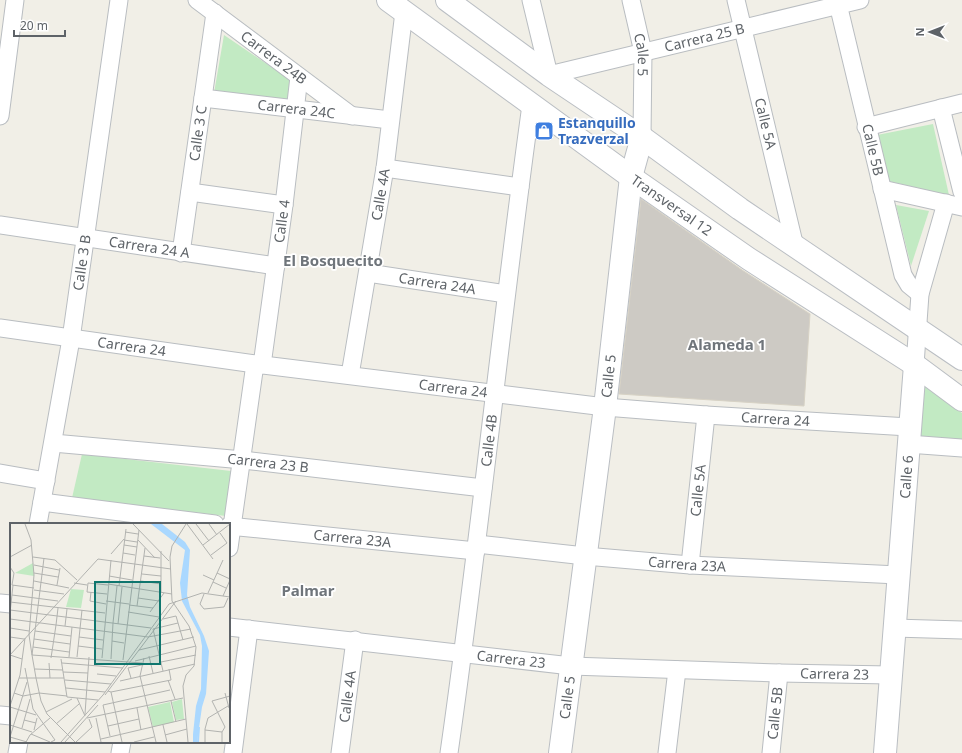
<svg xmlns="http://www.w3.org/2000/svg" width="962" height="753" font-family="'Noto Sans',sans-serif">
<style>
.green{fill:#c2eac3}
.building{fill:#cdcac4;stroke:#d7d2c5}
.lines{fill:none;stroke-linecap:round;stroke-linejoin:round}
.street-casing{stroke:#b9bdc1;stroke-width:19}
.secondary-casing{stroke:#babec3;stroke-width:24}
.street{stroke:#fff;stroke-width:17}
.secondary{stroke:#fff;stroke-width:22}
.labels{text-anchor:middle;stroke-width:3.5;stroke-linejoin:round;paint-order:stroke}
.street-label{font-size:14px;fill:#5e6368;stroke:#fff}
.shop-label{font-size:14px;font-weight:bold;fill:#366cbe;stroke:#fff;text-anchor:start}
.neighbourhood-label{font-size:15px;font-weight:bold;fill:#6f757b;stroke:#fff}
.inset-river{fill:none;stroke:#aad8ff;stroke-width:2}
.inset-road{fill:none;stroke:#b2b3b0;stroke-width:1}
.view{fill:#0f766e;fill-opacity:0.15;stroke:#0f766e;stroke-width:2}
.inset-edge{fill:none;stroke:#5e6368;stroke-width:2}
</style>
<rect width="100%" height="100%" fill="#f1efe7"/>
<g class="green">
<path d="M224,35L292,81L290,102L214,93Z"/>
<path d="M933,124L949,195L888,181L877,135Z"/>
<path d="M896,205L929,211L911,266Z"/>
<path d="M920,382L962,413V441L916,439Z"/>
<path d="M82,454L231,471L226,516L72,498Z"/>
</g>
<path class="building" d="M641,199L742,270L810,314L804,406L619,394Z"/>
<g class="lines">
<defs>
<g id="street">
<path id="s1" d="M197,0L352,116"/>
<path id="s2" d="M531,0L549,75L860,0"/>
<path id="s3" d="M631,0L643,52L642,137"/>
<path id="s4" d="M736,0L795,247"/>
<path id="s5" d="M837,0L903,275L909,285L920,294"/>
<path id="s6" d="M203,98L390,120"/>
<path d="M941,108L962,192"/>
<path d="M0,116L15,0"/>
<path d="M866,127L962,103"/>
<path d="M385,168L520,187"/>
<path d="M882,189L962,207"/>
<path d="M190,192L284,205"/>
<path id="s7" d="M0,225L276,266"/>
<path id="s8" d="M181,253L215,13"/>
<path id="s9" d="M368,273L506,294"/>
<path id="s10" d="M0,328L255,364L605,407L706,415L909,427"/>
<path id="s11" d="M262,365L284,205L299,77"/>
<path d="M915,365L920,294L946,203"/>
<path id="s12" d="M350,375L385,168L404,12"/>
<path id="s13" d="M53,443L243,460L483,488"/>
<path d="M908,444L962,448"/>
<path d="M0,473L46,481"/>
<path d="M42,502L215,524"/>
<path id="s14" d="M38,524L71,339L119,0"/>
<path id="s15" d="M229,526L476,551"/>
<path id="s16" d="M477,544L585,556L690,565L898,575"/>
<path d="M229,548L255,364"/>
<path id="s17" d="M690,565L706,415"/>
<path d="M0,603L11,604"/>
<path id="s18" d="M229,627L571,666L779,673L890,675"/>
<path d="M894,628L962,630"/>
<path d="M0,715L11,716"/>
<path d="M17,753L19,742"/>
<path d="M120,753L122,742"/>
<path d="M233,753L249,629"/>
<path id="s19" d="M340,753L355,640"/>
<path id="s20" d="M449,753C480,537 501,321 531,105"/>
<path d="M667,753L677,670"/>
<path id="s21" d="M771,753L779,673"/>
</g>
<g id="secondary">
<path id="s22" d="M388,0L631,177L749,259L915,365L962,400"/>
<path d="M447,0L549,75L640,136L740,209L962,359"/>
<path id="s23" d="M560,753L605,407L631,177L642,137"/>
<path id="s24" d="M885,753L915,365"/>
</g>
</defs>
<use href="#street" class="street-casing"/>
<use href="#secondary" class="secondary-casing"/>
<use href="#street" class="street"/>
<use href="#secondary" class="secondary"/>
</g>
<defs>
<symbol id="shop-square" viewBox="-11 -11 22 22"><rect x="-9" y="-9" width="18" height="18" rx="4" fill="#3f7fe0" stroke="#fff"/><path d="M-5-2.5h2.3a2.7 3.5 0 0 1 5.4 0H5L5.5 6h-11ZM-1.5-2.5h3a1.5 2.3 0 0 0-3 0Z" fill="#fff"/></symbol>
</defs>
<g fill-rule="evenodd">
<use href="#shop-square" x="533" y="120" width="22" height="22"/>
</g>
<g class="labels">
<g class="street-label">
<text dy="5" stroke="none"><textPath href="#s2" startOffset="237">Carrera 25 B</textPath></text>
<text dy="5" stroke="none"><textPath href="#s3" startOffset="56">Calle 5</textPath></text>
<text dy="5" stroke="none"><textPath href="#s1" startOffset="96">Carrera 24B</textPath></text>
<text dy="5" stroke="none"><textPath href="#s6" startOffset="94">Carrera 24C</textPath></text>
<text dy="5" stroke="none"><textPath href="#s4" startOffset="127">Calle 5A</textPath></text>
<text dy="5" stroke="none"><textPath href="#s8" startOffset="121">Calle 3 C</textPath></text>
<text dy="5" stroke="none"><textPath href="#s5" startOffset="154">Calle 5B</textPath></text>
<text dy="5" stroke="none"><textPath href="#s12" startOffset="183">Calle 4A</textPath></text>
<text dy="5" stroke="none"><textPath href="#s22" startOffset="350">Transversal 12</textPath></text>
<text dy="5" stroke="none"><textPath href="#s11" startOffset="145">Calle 4</textPath></text>
<text dy="5" stroke="none"><textPath href="#s7" startOffset="151">Carrera 24 A</textPath></text>
<text dy="5" stroke="none"><textPath href="#s14" startOffset="265">Calle 3 B</textPath></text>
<text dy="5" stroke="none"><textPath href="#s9" startOffset="70">Carrera 24A</textPath></text>
<text dy="5" stroke="none"><textPath href="#s10" startOffset="133">Carrera 24</textPath></text>
<text dy="5" stroke="none"><textPath href="#s23" startOffset="380">Calle 5</textPath></text>
<text dy="5" stroke="none"><textPath href="#s10" startOffset="457">Carrera 24</textPath></text>
<text dy="5" stroke="none"><textPath href="#s10" startOffset="781">Carrera 24</textPath></text>
<text dy="5" stroke="none"><textPath href="#s20" startOffset="315">Calle 4B</textPath></text>
<text dy="5" stroke="none"><textPath href="#s13" startOffset="216">Carrera 23 B</textPath></text>
<text dy="5" stroke="none"><textPath href="#s24" startOffset="277">Calle 6</textPath></text>
<text dy="5" stroke="none"><textPath href="#s17" startOffset="75">Calle 5A</textPath></text>
<text dy="5" stroke="none"><textPath href="#s15" startOffset="124">Carrera 23A</textPath></text>
<text dy="5" stroke="none"><textPath href="#s16" startOffset="211">Carrera 23A</textPath></text>
<text dy="5" stroke="none"><textPath href="#s18" startOffset="284">Carrera 23</textPath></text>
<text dy="5" stroke="none"><textPath href="#s18" startOffset="608">Carrera 23</textPath></text>
<text dy="5" stroke="none"><textPath href="#s19" startOffset="57">Calle 4A</textPath></text>
<text dy="5" stroke="none"><textPath href="#s23" startOffset="56">Calle 5</textPath></text>
<text dy="5" stroke="none"><textPath href="#s21" startOffset="40">Calle 5B</textPath></text>
</g>
<g class="shop-label">
<text x="558" y="128">Estanquillo<tspan x="558" dy="16">Trazverzal</tspan></text>
</g>
<g class="neighbourhood-label">
<text x="333" y="266">El Bosquecito</text>
<text x="727" y="350">Alameda 1</text>
<text x="308" y="596">Palmar</text>
</g>
</g>
<g transform="translate(10 523)">
<rect width="220" height="220" fill="#f1efe7"/>
<path d="M23,40L24,53L5,50ZM61,66L74,67L71,85L56,84ZM172,176L174,196L166,197L162,179ZM160,179L164,199L143,204L138,184Z" fill="#c2eac3"/>
<path d="M141,1H152L175,19L180,27L177,72L180,84L194,113L199,128L196,171L192,184L187,219H183V211L186,183L191,166L192,123L190,112L172,78L170,60L175,27Z" fill="#aad8ff"/>
<path class="inset-river" d="M188,219L189,204"/>
<path class="inset-road" d="M15,1L21,17L24,52L19,112L22,132M123,1L159,38M176,1L162,23L160,34L162,78L179,103L186,124L184,143L176,152L173,163L178,219M177,1L203,36M186,1L199,18M199,1L207,12M115,9L128,11M114,17L127,19M128,17L145,35M114,22L127,24M193,22L220,1M151,28V70M113,30L125,32M101,31L114,16M201,32L217,20L210,10M134,33L150,35M0,34L22,22M23,34L45,37L67,57M34,35L22,132L26,155L31,178L37,191L65,219M24,42L49,47M0,44L4,50L2,62L24,65M24,50L48,54M207,50L220,56M132,51L151,53M193,52L204,57M99,53L122,57M24,58L59,65M131,58L151,61M203,59L216,65M64,60L77,62M98,61L162,71M47,62L50,45M109,63L116,6M24,67L54,71M81,69L80,78L96,81M198,70L213,37M97,71L77,69L78,60L98,62M194,71L190,81L194,86L214,84L218,75M2,72L48,78M213,73L220,57M128,75L149,78M96,78L119,81M0,79L95,90M119,82L143,85M127,83L135,25M0,87L71,96M118,89L149,94M140,89L154,70M0,90L3,62M0,96L138,114L181,106M71,96L141,105M153,96L166,93L173,117M103,100L107,63M108,101L112,64M46,102L48,85M55,103L57,86M0,105L19,108M25,108L61,113M0,114L14,116M69,114L93,117M24,116L60,121M102,118L114,120M68,123L92,126M23,124L59,129M129,127L184,114M0,132L88,36L161,46M0,132L12,136M22,132L132,140M139,133L143,150M59,134L62,104M67,134L72,87M41,135L46,102M92,135L101,37M134,135L130,153L146,219M51,136L57,174L88,177M101,136L103,100M113,137L129,7M125,138L186,123M151,139L186,132M39,140L40,155M52,140L113,145M15,145L23,186L45,217L41,219M25,146L53,147M153,148L143,106L168,100M53,149L78,150M87,151L106,153M9,155H54M121,155L118,145L141,140M55,157L101,161M158,157L165,176M110,158L185,141M56,165L95,169M98,168L101,169L161,157L159,146M101,169L112,219M4,170L13,173L29,170L57,173M215,170L219,185M95,172L166,78M67,175L75,193M161,178L166,199M0,183L10,152L15,115M0,184L26,192M127,185L131,207M36,189L62,176M75,191L79,134M77,195L173,175M86,195L91,219M14,197L26,200M46,201L69,181M0,202L22,209M153,202L157,219M98,203L129,196M215,204L202,178L220,173M12,205L20,176M24,207L27,195M195,207L212,209M21,211L40,219M155,212L177,206M100,213L93,182L160,167M0,214L17,159M0,214L17,219M91,216L176,196M16,219L20,212L40,195M51,219L93,172L159,81L192,70L220,74M55,219L88,182M66,219L82,204L79,196M124,219L144,214M195,219V206L198,195L218,183M212,219V209L215,204"/>
<path class="view" d="M85,59H150V141H85Z"/>
<rect width="220" height="220" class="inset-edge"/>
</g>
<g transform="translate(930 32) rotate(270)" stroke="#ffffff" stroke-width="3" paint-order="stroke">
<path d="M0-3L7 15L0 10L-7 15Z" fill="#5e6368"/>
<text y="-6" font-size="11" font-weight="bold" text-anchor="middle" fill="#5e6368">N</text>
</g>
<path d="M14 30v6h51v-6" fill="none" stroke="#5e6368" stroke-width="2"/>
<text x="20" y="30" font-size="12" fill="#5e6368" stroke="#ffffff" stroke-width="3" paint-order="stroke">20 m</text>
</svg>
